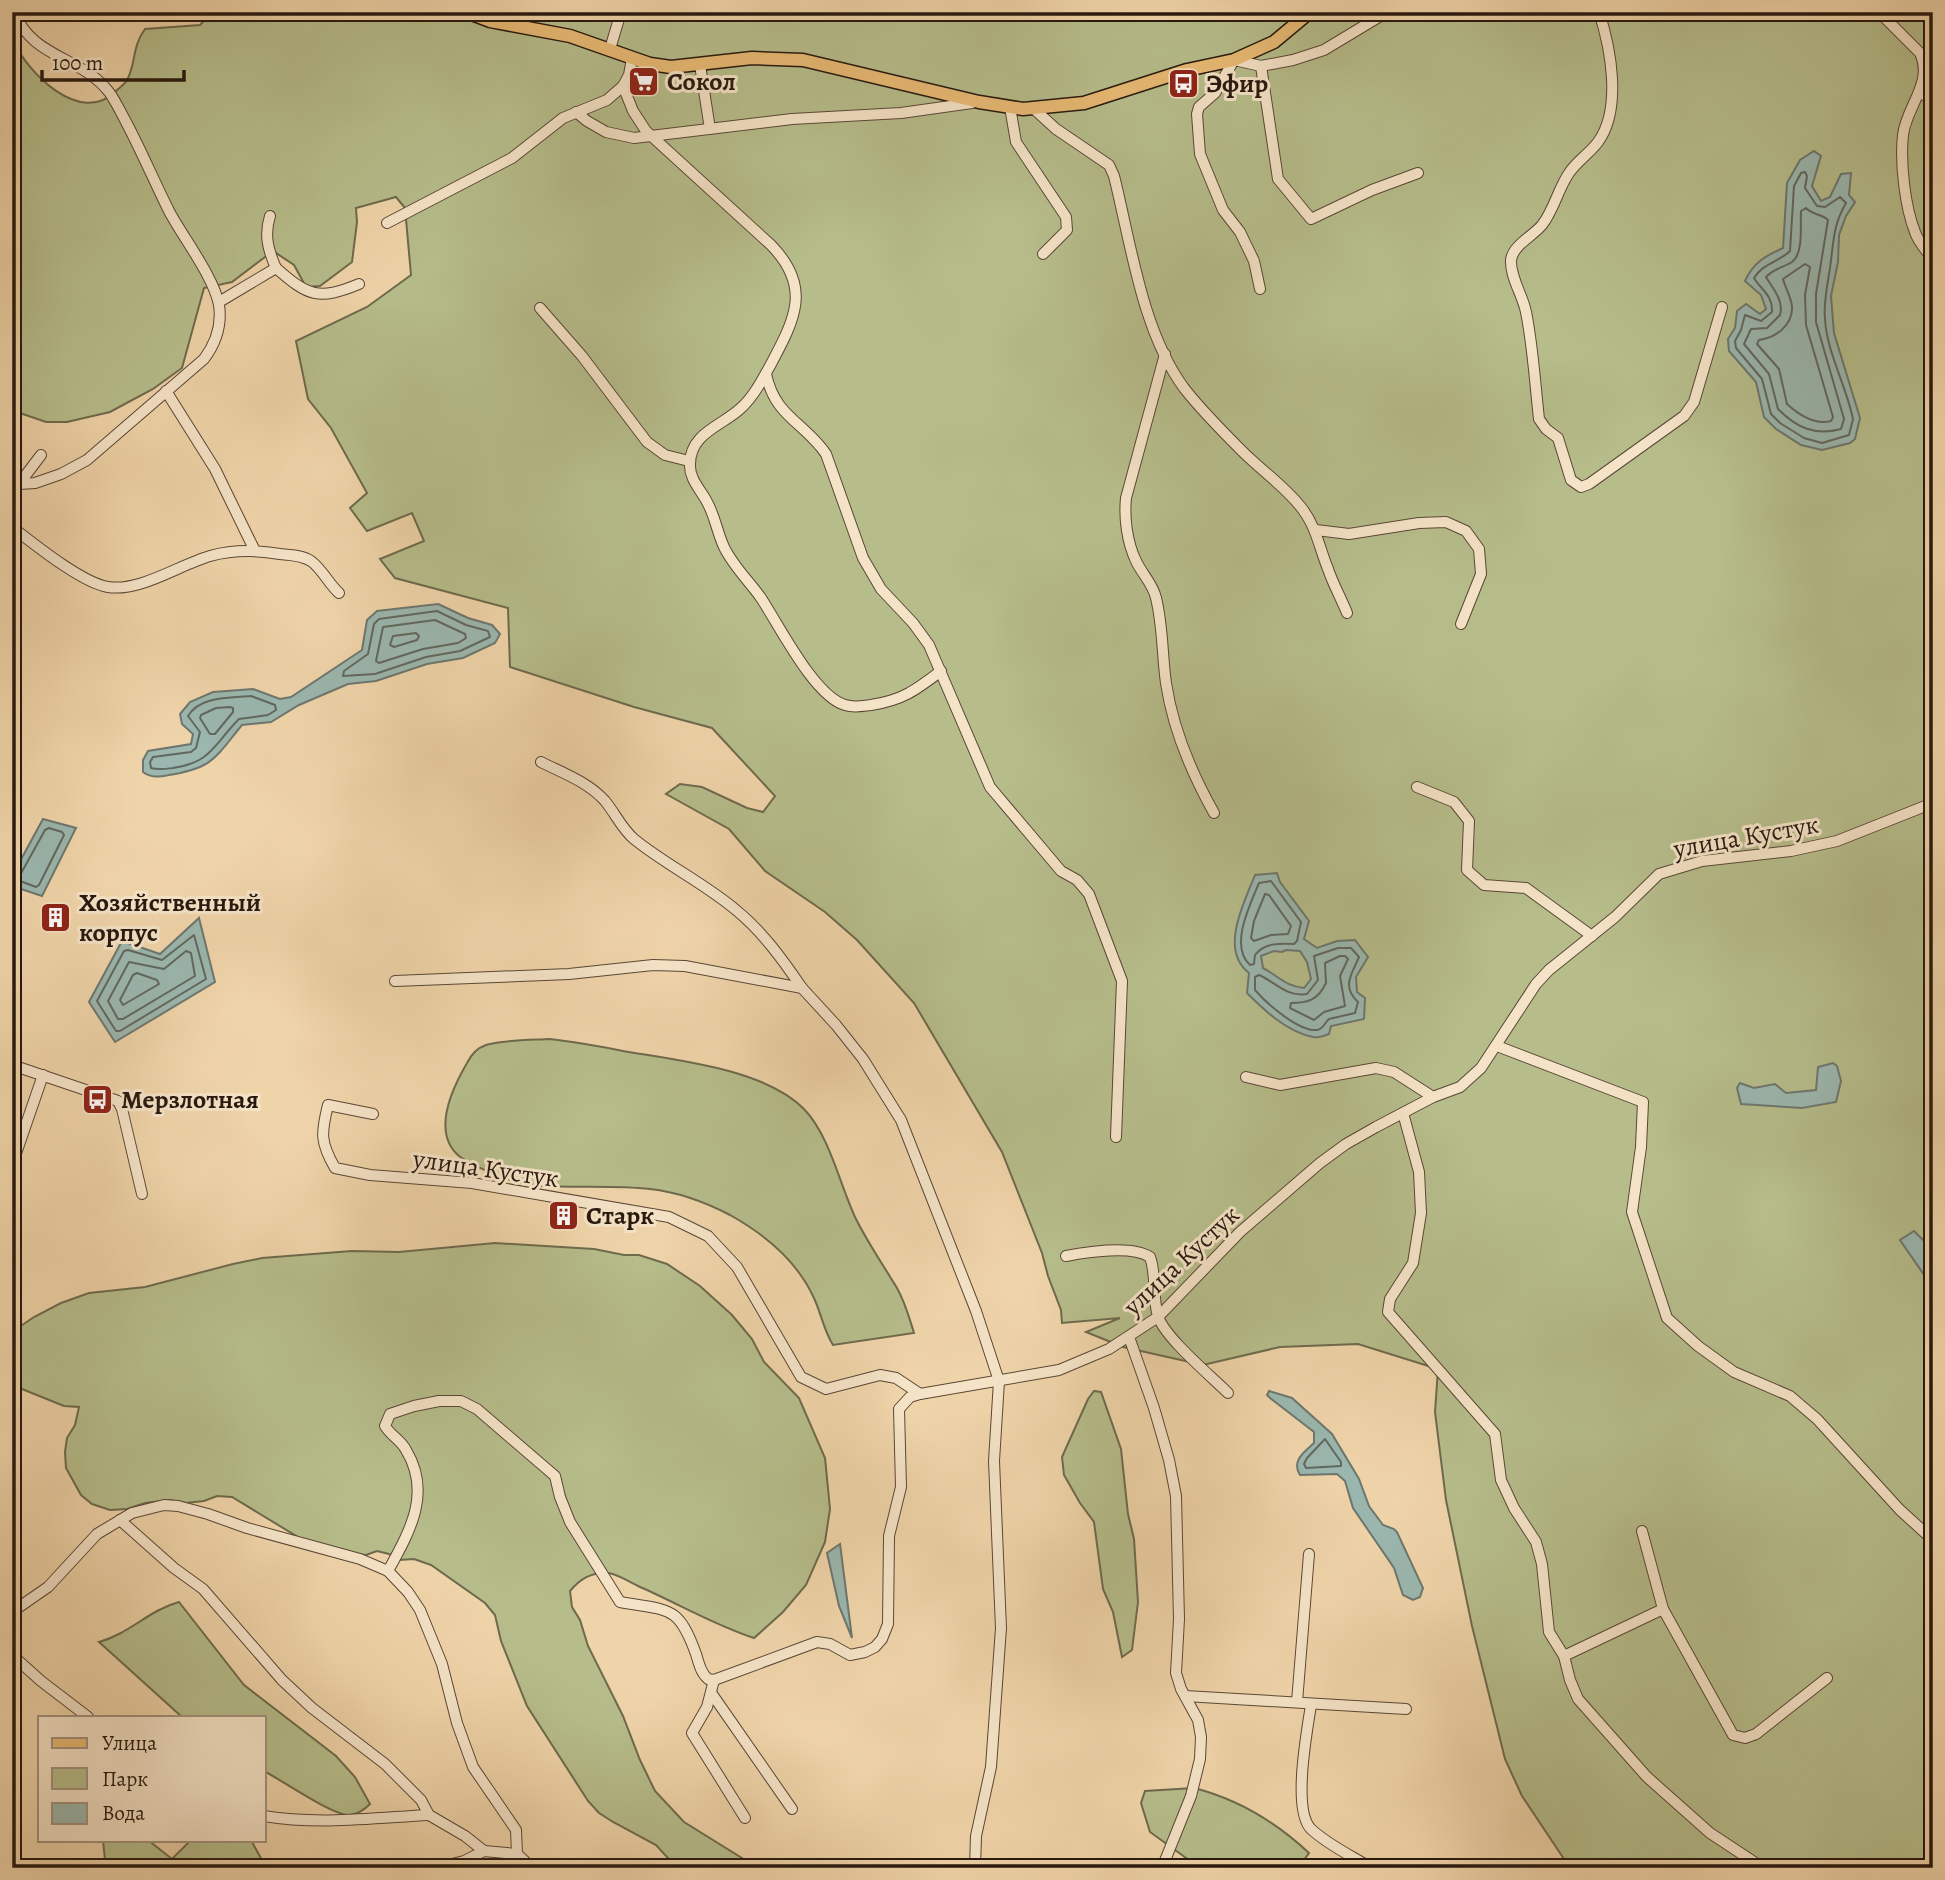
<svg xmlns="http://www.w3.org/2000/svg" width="1945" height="1880" font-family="Alegreya,serif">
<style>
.green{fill:#b6bd8b;stroke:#6e6a4d;stroke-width:2}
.water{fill:#9bb7af;stroke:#6d776f;stroke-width:2;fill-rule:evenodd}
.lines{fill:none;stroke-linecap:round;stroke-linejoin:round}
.shore{stroke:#61685f;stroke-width:2}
.minor-casing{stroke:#594736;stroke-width:12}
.major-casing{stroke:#27180f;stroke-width:15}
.minor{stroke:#f5e3c7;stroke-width:10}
.major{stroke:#e8ba74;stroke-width:12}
.labels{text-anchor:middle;stroke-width:6;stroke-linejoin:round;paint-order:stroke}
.poi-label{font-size:26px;font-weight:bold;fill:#27180f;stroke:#f5e3c7;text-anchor:start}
.street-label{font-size:26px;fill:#27180f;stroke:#f5e3c7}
</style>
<rect width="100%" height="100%" fill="#f0d4a9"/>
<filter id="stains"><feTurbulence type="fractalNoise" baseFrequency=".00286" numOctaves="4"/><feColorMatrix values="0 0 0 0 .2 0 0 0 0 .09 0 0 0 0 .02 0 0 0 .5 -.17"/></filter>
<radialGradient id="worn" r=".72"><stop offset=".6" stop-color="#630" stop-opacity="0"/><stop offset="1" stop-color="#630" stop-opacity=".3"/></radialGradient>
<g class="green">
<path d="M212,12H1933V1868H1570L1522,1796L1505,1759L1472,1626L1446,1500L1435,1412L1438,1369L1358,1344L1280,1347L1203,1365L1123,1347L1086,1332L1120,1318L1062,1323L1061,1310L1048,1276L1042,1253L1002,1152L914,1003L857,940L825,912L765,871L729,829L666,794L680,784L702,787L747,808L763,812L775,796L712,728L634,707L510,667L508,608L395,578L380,559L424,541L412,513L367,531L350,508L367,493L331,428L308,399L296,341L367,307L411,275L405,208L396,197L356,208L357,222L352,262L320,286L306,287L294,265L273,251L232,282L204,288L182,368L153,389L110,412L67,422H46L14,411L12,39C27,72 80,127 116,91C119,88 125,84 127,80C136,64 132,46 145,29L200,25Z"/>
<path d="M550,1039C574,1042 599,1046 623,1051C676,1060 765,1069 804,1109C830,1136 840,1186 856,1219C868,1243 883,1265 897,1288C905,1302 909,1317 914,1333L833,1345C823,1329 821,1312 813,1296C796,1260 764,1234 730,1215C705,1202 678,1192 650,1189C614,1185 578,1188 543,1186C524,1186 504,1178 487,1171C478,1167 466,1162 459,1156C431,1132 453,1087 467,1063C471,1055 477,1048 486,1045C500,1040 533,1040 550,1039Z"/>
<path d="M495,1243L594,1249L624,1255H639L667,1264L700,1286L732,1315L752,1339L764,1362L799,1398L825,1458L830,1509L825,1542L806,1585L783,1612L754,1638C714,1625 677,1603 638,1586C629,1582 618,1574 608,1573C591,1572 580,1579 570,1591L572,1607L580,1620L588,1646L623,1716L640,1760L655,1791L684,1822L758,1868H677L656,1845L613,1822L599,1813L588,1801L527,1706L501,1641L495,1615L485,1603L431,1565L414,1559L399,1560L389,1554L377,1551L366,1555L351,1554L303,1540L232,1497L217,1496L204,1501L186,1503L170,1500L145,1503L127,1509L110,1510L92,1504L81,1495L66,1468L65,1452L67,1438L75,1425L79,1407L64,1406L12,1385V1332L34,1317L61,1303L89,1293L145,1287L233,1264L262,1258L352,1251L399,1252Z"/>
<path d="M1094,1391L1101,1392L1121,1449L1128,1514L1134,1539L1138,1602L1132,1650L1122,1657L1113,1612L1103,1589L1094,1522L1080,1503L1064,1475L1062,1457L1088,1399Z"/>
<path d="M179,1602L244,1685L336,1756L355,1777L370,1804C365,1809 358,1814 350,1815C333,1816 283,1781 264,1771V1717H182L99,1642C129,1634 149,1610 179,1602Z"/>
<path d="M1194,1788C1237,1799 1277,1823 1309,1853L1298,1868H1200L1150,1832L1141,1803L1145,1791Z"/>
<path d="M103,1840H148L172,1859L191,1840L252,1842L263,1862L330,1866L400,1859L401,1868H154L105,1860Z"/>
</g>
<g class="water">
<path d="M1814,151L1821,156L1812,186L1821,201L1830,197L1841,174L1851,173L1849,195L1855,202L1846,216L1839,235L1838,262L1831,296L1834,333L1860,418L1855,439L1850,443L1822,450L1801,445L1776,429L1764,417L1756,382L1729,351L1728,339L1735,328L1737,311L1746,304L1760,314L1766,309L1761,295L1745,281C1753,263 1765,256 1783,248L1787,183L1800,160Z"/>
<path d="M438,604L468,618L492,625L500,634L495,643L463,658L427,664L376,681L348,684L299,705L271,722L242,725C215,758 213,768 169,775C159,777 151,778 143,772V760L148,751L191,744L193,734L182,724L180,714L190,702L213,692L253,689L280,699L291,697L362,650L367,620L377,611Z"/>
<path d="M43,819L76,828L42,896L12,886V876Z"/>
<path d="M1277,873L1280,882L1309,921L1304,939L1317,948L1337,941L1355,940L1368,957L1356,977L1357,992L1365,998L1364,1019L1331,1026L1329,1034C1324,1036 1318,1038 1313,1037C1287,1032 1264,1010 1247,993L1249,973C1219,950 1244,903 1255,875ZM1286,950L1300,951L1307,962L1311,979L1304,988C1285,986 1280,977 1263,968L1261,956L1274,951L1282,952Z"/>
<path d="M199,918L215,982L115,1042L89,1002L122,941L160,954Z"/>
<path d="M1833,1063L1837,1066L1841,1081L1836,1102L1802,1108L1741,1104L1737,1088L1740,1083L1754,1088L1775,1084L1786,1093L1816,1090L1818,1067Z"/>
<path d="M1914,1231L1933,1250V1288L1900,1240Z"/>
<path d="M1269,1391L1292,1398L1332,1434L1359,1479L1369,1506L1383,1525L1394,1529L1397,1532L1423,1588L1420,1597L1413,1600L1403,1595L1394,1568L1353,1508L1345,1481L1337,1474L1300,1475C1291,1461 1304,1452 1314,1443V1432L1270,1398L1267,1395Z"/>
<path d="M840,1544L852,1638L839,1606L827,1553Z"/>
</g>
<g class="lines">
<g class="shore">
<path d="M1805,172L1807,176L1805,188L1817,206L1825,207L1840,197L1846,203C1834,224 1834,237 1831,260C1829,280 1823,299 1825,319C1827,353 1846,385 1853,419L1849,435L1822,443L1804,438L1780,423L1771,414L1762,379L1736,348L1735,341L1741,330L1745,315L1761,321L1772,312C1773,295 1761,290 1754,278C1763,263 1779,262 1790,251L1794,186L1801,173Z"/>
<path d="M1806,208C1813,215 1824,215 1828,220L1816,294V322L1844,419L1841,429C1815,436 1797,428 1778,409L1769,374L1744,344L1751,329L1767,328L1780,315C1784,300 1773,289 1766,277C1774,268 1783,268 1792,262C1804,253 1800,225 1801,211Z"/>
<path d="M1805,264L1810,267L1805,295L1806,325L1833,417L1831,421C1815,425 1799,415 1787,404L1779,369L1757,344L1759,340C1776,338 1793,325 1792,306C1791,297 1785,287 1783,279Z"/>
<path d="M437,611L466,625L488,631L490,637L460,651L426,657L375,674L343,676L344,671L368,654L374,624L379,619Z"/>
<path d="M435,620L465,634L466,638L458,643L423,649L379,663L376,661L383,627Z"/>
<path d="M416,633L419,636L417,640L394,647L390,645L393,636Z"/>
<path d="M251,696L275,705L276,710L268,715L239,719C213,745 212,762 173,768C165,769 158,770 151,768L150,762L153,757L191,752L196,748L200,732L188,716C200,696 230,698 251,696Z"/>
<path d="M230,707L233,708V712L215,734H210L200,718L201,715L216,708Z"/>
<path d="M49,828L62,832L64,835L39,885L36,887L20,881L19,877L45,830Z"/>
<path d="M1271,881L1301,922L1297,941L1294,944C1280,943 1264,943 1255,955L1254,964L1250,965C1229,946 1250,905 1259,883Z"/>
<path d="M1265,894L1269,895L1291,926L1288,934L1271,935L1254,941L1251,938L1254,921Z"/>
<path d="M194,935L206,979L120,1031H116L97,1001L124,951L128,950L162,960Z"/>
<path d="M1338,948H1351L1359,957C1352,974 1341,986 1358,1002L1355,1013L1329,1019C1324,1023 1324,1029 1317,1030C1299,1032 1266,1003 1255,990V977L1259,975C1277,983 1286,997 1307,994L1318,980L1314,956Z"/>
<path d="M186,951L191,953L195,976L123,1019H118L108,1001L129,962L164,969Z"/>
<path d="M1340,956H1345L1348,959L1340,976L1345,1006L1324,1012L1314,1020L1290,1008L1291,1003C1308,1003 1318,1000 1326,983L1325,963Z"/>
<path d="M137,973L157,980L159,984L123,1005L120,1000L133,975Z"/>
<path d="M1325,1439L1341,1462V1466L1306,1468L1304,1464L1307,1458Z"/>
</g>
<defs>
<g id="minor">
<path d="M14,12C33,59 81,56 109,92C115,100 120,111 125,120C141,150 154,181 169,211C182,236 214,277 219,305C222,325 216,343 204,359L87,460L61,474L35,483L19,484"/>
<path d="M1599,12C1611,49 1622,109 1598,142C1590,153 1577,161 1569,173C1558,189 1554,210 1542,225C1533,236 1513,245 1511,260C1510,277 1523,296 1526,312C1533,347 1535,383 1539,419L1546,429L1558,438L1571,480L1581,487L1589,484L1684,416L1694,402L1722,307"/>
<path d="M1879,12L1920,53C1934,82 1906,107 1903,135C1900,163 1905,207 1915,232C1918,242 1927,251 1933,260"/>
<path d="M610,49L621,12"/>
<path d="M632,58L629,75L623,86L633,111L646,131L771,245C812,287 795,319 771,364C762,380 754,396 741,408C722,426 690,433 690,464C689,479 701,490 707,502C715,516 717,532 724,547C733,566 749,581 761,598C779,625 814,696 845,705C854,708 862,706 871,705C903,700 916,690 941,671"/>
<path d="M700,65L710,129"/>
<path d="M1261,66L1278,179L1311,219L1372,190L1418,173"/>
<path d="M1921,91L1933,104"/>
<path d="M1010,107L1016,142L1066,217L1067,230L1043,254"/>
<path d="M1033,108L1056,129L1109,165L1114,176C1131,244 1142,331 1184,388C1201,410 1222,431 1242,451C1261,470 1283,485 1300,506C1316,525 1319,547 1328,569C1333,584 1341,598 1347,613"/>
<path d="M576,112L587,121L606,132L634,138L792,119L901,113L972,103"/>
<path d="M270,216C264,235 268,250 276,268"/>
<path d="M387,223L512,158L563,118L607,100L623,86"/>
<path d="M1260,289L1254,261L1240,232L1223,210L1200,154L1197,114L1199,107L1215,93L1234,60L1261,66L1293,60L1324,50L1387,12"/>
<path d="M219,302L276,268C308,296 318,301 359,284"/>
<path d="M540,308L582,356L647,442L665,455L689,461"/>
<path d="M1165,354L1126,498C1124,518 1127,542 1136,561C1142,574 1153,584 1156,598C1163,626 1162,655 1166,683C1173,730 1191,772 1214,813"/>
<path d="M766,374C775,417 804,422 826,454L863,558L881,589L913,623L929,645L990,787L1061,871L1077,880L1089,894L1122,981L1116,1137"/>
<path d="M166,391L215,469L255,551"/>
<path d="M12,490L19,484L41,455"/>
<path d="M12,527C34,544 82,583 108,587C140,592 179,565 210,556C232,550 257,550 280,554C290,555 302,555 311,561C322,569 329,584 339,593"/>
<path d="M1316,530L1349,534L1419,523L1446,522L1466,531L1479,549L1481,574L1461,624"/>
<path d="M541,762C563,773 588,782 605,801C615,813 622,829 634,839C666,865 704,883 736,910C762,931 783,960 802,988"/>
<path d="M1417,787L1454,802L1469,821L1467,870L1484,885L1526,888L1592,936"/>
<path d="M395,981L569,974L653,965L685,966L802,988L836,1025L863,1059L901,1120L976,1311L999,1381L994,1461L1001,1628L991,1767L976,1836L975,1868"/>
<path d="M1497,1046L1643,1102L1641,1147L1632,1212L1667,1318L1698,1346L1734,1372L1790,1396L1817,1419L1900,1510L1933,1540"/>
<path d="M12,1065L118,1101L122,1109L142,1194"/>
<path d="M1246,1077L1280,1085L1376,1068L1394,1072L1433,1097"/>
<path d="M1403,1113L1419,1172L1421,1213L1413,1263L1390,1299L1388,1312L1495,1434L1501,1480L1514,1508L1536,1542L1542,1564L1549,1632L1564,1656L1570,1680L1578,1699L1647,1777L1710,1833L1763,1868"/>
<path d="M373,1114L328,1105C321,1133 320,1142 335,1168L370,1175L472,1183L669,1217L708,1236L737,1267L801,1377L826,1389L880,1375L896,1378L920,1394L1059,1370L1109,1349L1158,1317L1240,1232L1320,1163L1346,1144L1376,1127L1433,1097L1460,1087L1481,1068L1536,984L1549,970L1615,917L1659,874L1702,861L1791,851L1837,841L1933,803"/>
<path d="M12,1165L43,1075"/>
<path d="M1066,1256C1087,1252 1132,1245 1150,1257C1157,1276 1152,1297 1158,1316C1164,1337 1211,1376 1228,1393"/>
<path d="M1129,1337L1154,1408L1169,1460L1176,1496L1179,1619L1176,1673L1181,1689L1198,1720L1201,1737L1200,1759L1191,1796L1162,1868"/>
<path d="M120,1520L174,1568L203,1589L282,1680L312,1708L385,1764L421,1800L429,1815L465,1836L484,1851"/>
<path d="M1642,1531L1663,1609"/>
<path d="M388,1571C410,1531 432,1493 406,1450C401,1440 391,1436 385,1426L390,1414L414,1406L439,1401H461L477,1409L555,1476L560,1497L570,1522L620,1602C669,1611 678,1604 696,1654C699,1664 701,1673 708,1679L714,1680L817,1642L830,1644L850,1655L865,1652L875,1647L882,1639L888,1624L889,1536L901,1487L899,1409L910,1397L920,1394"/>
<path d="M12,1612L48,1587L97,1534L132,1513L164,1505L178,1506L208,1514L247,1528L360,1559L388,1571L408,1592L420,1610L442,1664L457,1723L473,1767L516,1830L517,1854L532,1868"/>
<path d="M12,1655L41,1681L88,1717"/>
<path d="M1564,1656L1663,1609L1733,1735L1745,1738L1756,1734L1827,1678"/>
<path d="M714,1680L707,1707L692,1733L745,1818"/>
<path d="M712,1694L792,1809"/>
<path d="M1185,1696L1406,1709"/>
<path d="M1297,1702L1309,1554"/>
<path d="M1311,1705C1307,1731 1292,1810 1311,1829C1328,1845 1352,1856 1371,1868"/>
<path d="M264,1816C318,1825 374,1818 429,1815"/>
<path d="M436,1868L464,1861L484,1851L517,1854"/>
</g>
<path id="major" d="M466,12L490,21L570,36L650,64L671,67L752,58L803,60L979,102L1023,109L1084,103L1187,70L1234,60L1274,42L1310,12"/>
</defs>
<use href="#minor" class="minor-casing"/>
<use href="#major" class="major-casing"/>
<use href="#minor" class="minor"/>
<use href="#major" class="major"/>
</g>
<defs>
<symbol id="supermarket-square" viewBox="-11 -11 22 22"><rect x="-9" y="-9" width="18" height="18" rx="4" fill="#8f2418" stroke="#f5e3c7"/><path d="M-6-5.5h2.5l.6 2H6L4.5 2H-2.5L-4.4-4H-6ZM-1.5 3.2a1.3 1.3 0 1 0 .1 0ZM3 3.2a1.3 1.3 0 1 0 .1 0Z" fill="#fff"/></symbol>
<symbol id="bus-square" viewBox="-11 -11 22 22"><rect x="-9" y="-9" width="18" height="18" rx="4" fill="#8f2418" stroke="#f5e3c7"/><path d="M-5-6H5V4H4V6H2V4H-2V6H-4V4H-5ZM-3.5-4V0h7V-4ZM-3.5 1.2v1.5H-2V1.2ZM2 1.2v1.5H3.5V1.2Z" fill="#fff"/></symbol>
<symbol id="building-square" viewBox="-11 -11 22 22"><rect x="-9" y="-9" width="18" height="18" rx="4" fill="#8f2418" stroke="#f5e3c7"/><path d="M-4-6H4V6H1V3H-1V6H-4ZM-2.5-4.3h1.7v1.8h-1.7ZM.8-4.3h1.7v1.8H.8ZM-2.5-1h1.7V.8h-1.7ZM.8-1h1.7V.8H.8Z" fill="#fff"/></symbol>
</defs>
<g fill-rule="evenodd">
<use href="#supermarket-square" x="626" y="64" width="35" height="35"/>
<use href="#bus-square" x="1166" y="66" width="35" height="35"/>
<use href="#building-square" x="38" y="900" width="35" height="35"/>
<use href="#bus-square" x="80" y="1082" width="35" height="35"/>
<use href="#building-square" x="546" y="1198" width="35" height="35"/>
</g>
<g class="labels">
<g class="poi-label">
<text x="667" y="90">Сокол</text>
<text x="1206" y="92">Эфир</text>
<text x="79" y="911">Хозяйственный<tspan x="79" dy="30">корпус</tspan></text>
<text x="121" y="1108">Мерзлотная</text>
<text x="586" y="1224">Старк</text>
</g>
<g class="street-label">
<text transform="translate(1746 836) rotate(-10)" y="9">улица Кустук</text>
<text transform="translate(486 1168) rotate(8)" y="9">улица Кустук</text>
<text transform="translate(1181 1260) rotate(-43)" y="9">улица Кустук</text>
</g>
</g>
<rect width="1945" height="1880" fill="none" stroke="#f0d4a9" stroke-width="42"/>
<rect x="14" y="14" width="1917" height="1852" fill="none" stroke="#27180f" stroke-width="3.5"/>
<rect x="21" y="21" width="1903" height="1838" fill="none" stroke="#27180f" stroke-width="2"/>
<rect x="38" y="1716" width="228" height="126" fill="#f5e3c7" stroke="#a3927d" stroke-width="2"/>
<rect x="52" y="1738" width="35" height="10" fill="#e8ba74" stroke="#a3927d" stroke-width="2"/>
<text x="102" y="1750" font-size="21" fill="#27180f">Улица</text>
<rect x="52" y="1768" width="35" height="21" fill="#b6bd8b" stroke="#a3927d" stroke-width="2"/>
<text x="102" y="1786" font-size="21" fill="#27180f">Парк</text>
<rect x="52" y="1803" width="35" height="21" fill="#9bb7af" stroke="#a3927d" stroke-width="2"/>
<text x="102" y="1820" font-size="21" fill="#27180f">Вода</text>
<path d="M42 70v10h142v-10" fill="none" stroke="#27180f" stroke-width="3.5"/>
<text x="52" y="70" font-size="21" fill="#27180f" stroke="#f5e3c7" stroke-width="5" paint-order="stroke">100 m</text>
<rect width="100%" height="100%" filter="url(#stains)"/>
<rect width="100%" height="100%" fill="url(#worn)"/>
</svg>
